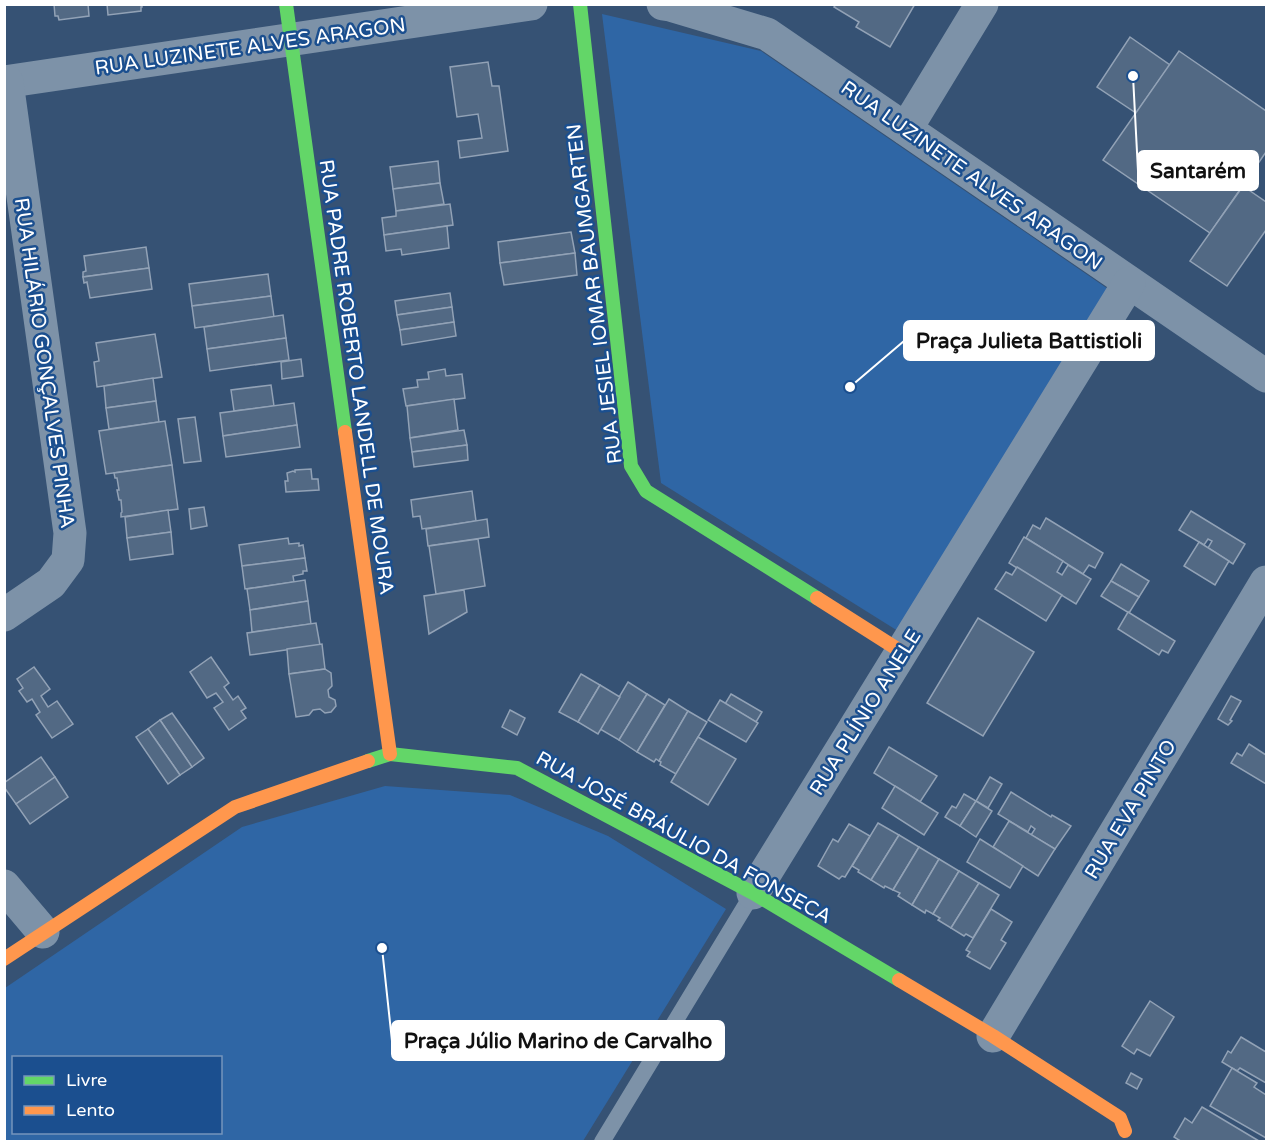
<svg xmlns="http://www.w3.org/2000/svg" width="1271" height="1146" font-family="'Varela Round',sans-serif">
<style>
.green{fill:#2f66a5;fill-rule:evenodd}
.building{fill:#526984;stroke:#92a2b6;stroke-width:1.5}
.lines{fill:none;stroke-linecap:round;stroke-linejoin:round}
.lane{stroke:#7d92a8;stroke-width:16}
.street{stroke:#7d92a8;stroke-width:33}
.fast{stroke:#63d668;stroke-width:14}
.slow{stroke:#ff974d;stroke-width:14}
.labels{text-anchor:middle;stroke-width:5;stroke-linejoin:round;paint-order:stroke}
.street-label{font-size:20px;fill:#fff;stroke:#1b4f8f}
.leader{fill:none;stroke:#fff;stroke-width:2}
.callout-dot{fill:#fff;stroke:#1b4f8f;stroke-width:2}
.callout{fill:#fff;stroke:#fff;stroke-width:2}
.callout-label{font-size:21px;text-anchor:middle;font-weight:bold;fill:#111}
</style>
<rect width="100%" height="100%" fill="#365274"/>
<g class="green">
<path d="M602,14L761,51L1111,291L898,631L661,483Z"/>
<path d="M385,786L510,795L608,836L726,909L583,1141H5V988L242,827ZM14,1058H220V1132H14Z"/>
</g>
<g class="building">
<path d="M54,4H88L89,16L59,20L58,16H55Z"/>
<path d="M107,4H142V7H141V11L108,15Z"/>
<path d="M836,4H915L890,47L856,27L859,22L834,7Z"/>
<path d="M1130,37L1170,65L1136,113L1097,87Z"/>
<path d="M1179,51L1266,111V152L1210,233L1103,160Z"/>
<path d="M488,62L492,86H499L508,151L460,158L458,141L482,138L478,114L457,117L450,67Z"/>
<path d="M438,161L440,183L393,189L390,167Z"/>
<path d="M440,183L444,204L396,211L393,189Z"/>
<path d="M1243,186L1266,202V230L1227,286L1190,261Z"/>
<path d="M450,204L453,225L384,235L382,218L396,216V211Z"/>
<path d="M447,226L449,248L402,255L401,249L386,251L384,235Z"/>
<path d="M571,232L575,253L500,263L498,242Z"/>
<path d="M146,247L149,268L83,277V272L86,271L84,256Z"/>
<path d="M575,253L577,275L504,285L500,263Z"/>
<path d="M149,268L152,289L90,298L87,282L84,283L83,277Z"/>
<path d="M268,274L271,296L192,306L189,284Z"/>
<path d="M450,293L452,307L397,315L395,301Z"/>
<path d="M271,296L274,317L195,328L192,306Z"/>
<path d="M452,307L454,322L400,330L397,315Z"/>
<path d="M283,315L286,338L207,349L204,327Z"/>
<path d="M454,322L456,336L402,345L400,330Z"/>
<path d="M155,334L162,377L97,387L94,362L99,361L96,343Z"/>
<path d="M286,338L289,360L210,371L207,349Z"/>
<path d="M301,359L303,376L282,379L281,362Z"/>
<path d="M445,369L446,376L462,374L465,398L406,406L403,389L418,387L417,380L429,379L428,372Z"/>
<path d="M153,378L156,401L106,408L104,386Z"/>
<path d="M271,385L274,406L234,411L231,390Z"/>
<path d="M454,399L458,430L410,438L407,406Z"/>
<path d="M156,401L159,422L109,429L106,408Z"/>
<path d="M294,403L297,425L223,436L220,413Z"/>
<path d="M195,417L201,461L184,463L178,419Z"/>
<path d="M165,421L172,465L106,474L99,431Z"/>
<path d="M297,425L300,447L226,457L223,436Z"/>
<path d="M464,430L467,445L412,452L410,438Z"/>
<path d="M467,445L468,460L414,467L412,452Z"/>
<path d="M172,465L178,509L121,517V513L122,512L121,500H119L117,490H119L117,478H115L114,473Z"/>
<path d="M311,469L312,479H318L319,490L286,492L285,481H288L287,473L293,471L295,472V470Z"/>
<path d="M472,491L476,521L422,529L420,516L413,517L411,500Z"/>
<path d="M204,507L207,526L191,529L189,509Z"/>
<path d="M168,510L171,532L127,538L125,517Z"/>
<path d="M1191,511L1245,544L1233,564L1208,548L1212,541L1208,539L1204,545L1179,530Z"/>
<path d="M1046,518L1103,553L1095,568L1089,565L1083,574L1026,538L1033,525L1040,529Z"/>
<path d="M487,519L489,537L428,546L426,529Z"/>
<path d="M171,532L173,554L130,560L127,538Z"/>
<path d="M1024,537L1063,561L1057,572L1062,575L1068,565L1091,579L1076,604L1009,563Z"/>
<path d="M288,538L289,544L299,543V546L303,545L305,558L242,566L239,545Z"/>
<path d="M478,539L485,586L436,594L429,546Z"/>
<path d="M1199,542L1229,561L1215,585L1184,566Z"/>
<path d="M305,558L307,571H303V574L293,576L294,582L245,589L242,566Z"/>
<path d="M1121,564L1149,581L1139,597L1111,581Z"/>
<path d="M1017,567L1062,595L1046,621L995,589L1006,572L1012,575Z"/>
<path d="M305,580L308,601L250,610L247,589Z"/>
<path d="M1111,581L1139,597L1129,613L1101,596Z"/>
<path d="M464,590L467,612L429,634L424,596Z"/>
<path d="M308,601L311,624L252,632L250,610Z"/>
<path d="M1128,612L1175,641L1168,653L1162,650L1159,655L1118,629Z"/>
<path d="M978,618L1034,652L983,736L927,703Z"/>
<path d="M316,623L320,645L250,655L247,633Z"/>
<path d="M322,644L325,669L289,674L287,649Z"/>
<path d="M211,657L229,683L224,687L233,700L238,696L246,708L241,711L246,718L229,730L214,708L223,702L216,693L207,698L190,672Z"/>
<path d="M34,667L50,689L41,696L48,707L57,701L73,724L52,738L36,715L40,712L32,699L27,702L19,691L23,688L17,679Z"/>
<path d="M325,669L331,673L332,686L328,690L329,697L335,700L336,706L331,712L325,713L320,709L313,710L309,715L296,717L289,674Z"/>
<path d="M581,674L600,685L578,722L559,712Z"/>
<path d="M628,682L647,694L619,740L600,729Z"/>
<path d="M600,685L620,697L598,734L578,722Z"/>
<path d="M647,694L665,705L637,752L619,740Z"/>
<path d="M731,694L762,712L756,722L725,704Z"/>
<path d="M1231,696L1241,701L1230,720L1232,721L1228,725L1218,719Z"/>
<path d="M669,699L688,711L659,761L656,759L654,762L637,752Z"/>
<path d="M720,700L758,723L746,742L708,720Z"/>
<path d="M510,710L525,718L517,735L502,727Z"/>
<path d="M688,711L707,722L676,774L660,765L661,762L659,761Z"/>
<path d="M172,713L204,758L192,767L160,720Z"/>
<path d="M160,720L192,767L180,775L148,729Z"/>
<path d="M148,729L180,775L168,784L136,737Z"/>
<path d="M698,737L736,759L708,805L671,782Z"/>
<path d="M1249,744L1266,755V784L1231,763L1237,753L1242,756Z"/>
<path d="M889,747L937,776L920,802L874,773Z"/>
<path d="M41,757L55,777L16,804L4,787V783Z"/>
<path d="M55,777L68,797L30,824L16,804Z"/>
<path d="M990,777L1002,784L988,808L976,801Z"/>
<path d="M895,786L938,813L924,835L882,808Z"/>
<path d="M1011,792L1051,817L1052,815L1071,826L1055,849L1031,835L1035,829L1031,826L1028,832L998,814Z"/>
<path d="M964,794L976,801L960,826L945,817L952,806L956,808Z"/>
<path d="M976,801L992,811L976,837L960,826Z"/>
<path d="M1009,821L1055,849L1038,876L993,847Z"/>
<path d="M878,823L899,835L871,880L858,872L859,870L852,866Z"/>
<path d="M849,824L870,836L845,877L842,876L839,879L818,866L833,839L838,842Z"/>
<path d="M899,835L919,847L893,890L885,886L884,888L871,880Z"/>
<path d="M980,839L1023,866L1010,888L967,862Z"/>
<path d="M919,847L939,859L912,905L898,896L900,893L893,890Z"/>
<path d="M939,859L959,871L933,914L926,910L925,913L912,905Z"/>
<path d="M959,871L979,883L951,928L938,920L940,918L933,914Z"/>
<path d="M979,883L999,895L973,938L966,934L964,936L951,928Z"/>
<path d="M991,909L1012,922L1001,940L1006,943L990,969L967,956L970,952L966,950Z"/>
<path d="M1150,1001L1174,1017L1150,1056L1137,1049L1134,1054L1122,1046Z"/>
<path d="M1241,1037L1266,1052V1083L1240,1068L1237,1071L1222,1062L1228,1051L1231,1053Z"/>
<path d="M1232,1068L1257,1083L1254,1087L1266,1095V1138L1210,1106Z"/>
<path d="M1131,1073L1142,1079L1137,1089L1126,1083Z"/>
<path d="M1202,1107L1259,1141V1142H1182L1174,1137L1185,1118L1192,1123Z"/>
</g>
<g class="lines">
<path class="lane" d="M602,1142L753,893"/>
<g class="street">
<path d="M663,4L670,5L767,34L1266,376"/>
<path d="M4,82L531,4"/>
<path d="M906,129L982,4"/>
<path d="M4,615L51,583L68,560L70,533L7,82"/>
<path d="M4,886L43,932"/>
<path d="M753,893L1129,283"/>
<path d="M993,1036L1266,582"/>
</g>
<g class="fast">
<path d="M286,4L345,432"/>
<path d="M580,4L631,466L646,491L817,598"/>
<path d="M368,761L390,754L517,768L753,893L899,980"/>
</g>
<g class="slow">
<path d="M345,432L390,754"/>
<path d="M817,598L902,652"/>
<path d="M4,959L235,807L368,761"/>
<path d="M899,980L993,1036L1120,1118L1125,1131"/>
</g>
</g>
<g class="labels">
<g class="street-label">
<text transform="translate(250 46) rotate(-8)" y="7">RUA LUZINETE ALVES ARAGON</text>
<text transform="translate(972 175) rotate(35)" y="7">RUA LUZINETE ALVES ARAGON</text>
<text transform="translate(594 294) rotate(-97)" y="7">RUA JESIEL IOMAR BAUMGARTEN</text>
<text transform="translate(45 363) rotate(82)" y="7">RUA HILÁRIO GONÇALVES PINHA</text>
<text transform="translate(357 377) rotate(82)" y="7">RUA PADRE ROBERTO LANDELL DE MOURA</text>
<text transform="translate(865 712) rotate(-58)" y="7">RUA PLÍNIO ANELE</text>
<text transform="translate(1130 809) rotate(-59)" y="7">RUA EVA PINTO</text>
<text transform="translate(684 837) rotate(29)" y="7">RUA JOSÉ BRÁULIO DA FONSECA</text>
</g>
</g>
<path class="leader" d="M1133 76L1138 171M850 387L904 341M382 948L392 1041"/>
<g class="callout-dot">
<circle cx="1133" cy="76" r="6"/>
<circle cx="850" cy="387" r="6"/>
<circle cx="382" cy="948" r="6"/>
</g>
<g class="callout">
<rect x="1138" y="151" width="120" height="39" rx="6"/>
<rect x="904" y="321" width="250" height="39" rx="6"/>
<rect x="392" y="1021" width="332" height="39" rx="6"/>
</g>
<g class="callout-label">
<text x="1198" y="178">Santarém</text>
<text x="1029" y="348">Praça Julieta Battistioli</text>
<text x="558" y="1048">Praça Júlio Marino de Carvalho</text>
</g>
<rect width="1271" height="1146" fill="none" stroke="#ffffff" stroke-width="12"/>
<rect x="12" y="1056" width="210" height="78" fill="#1b4f8f" stroke="#7695bc" stroke-width="1.5"/>
<rect x="24" y="1076" width="30" height="9" fill="#63d668" stroke="#7695bc" stroke-width="1.5"/>
<text x="66" y="1086" font-size="18" fill="#ffffff">Livre</text>
<rect x="24" y="1106" width="30" height="9" fill="#ff974d" stroke="#7695bc" stroke-width="1.5"/>
<text x="66" y="1116" font-size="18" fill="#ffffff">Lento</text>
</svg>
